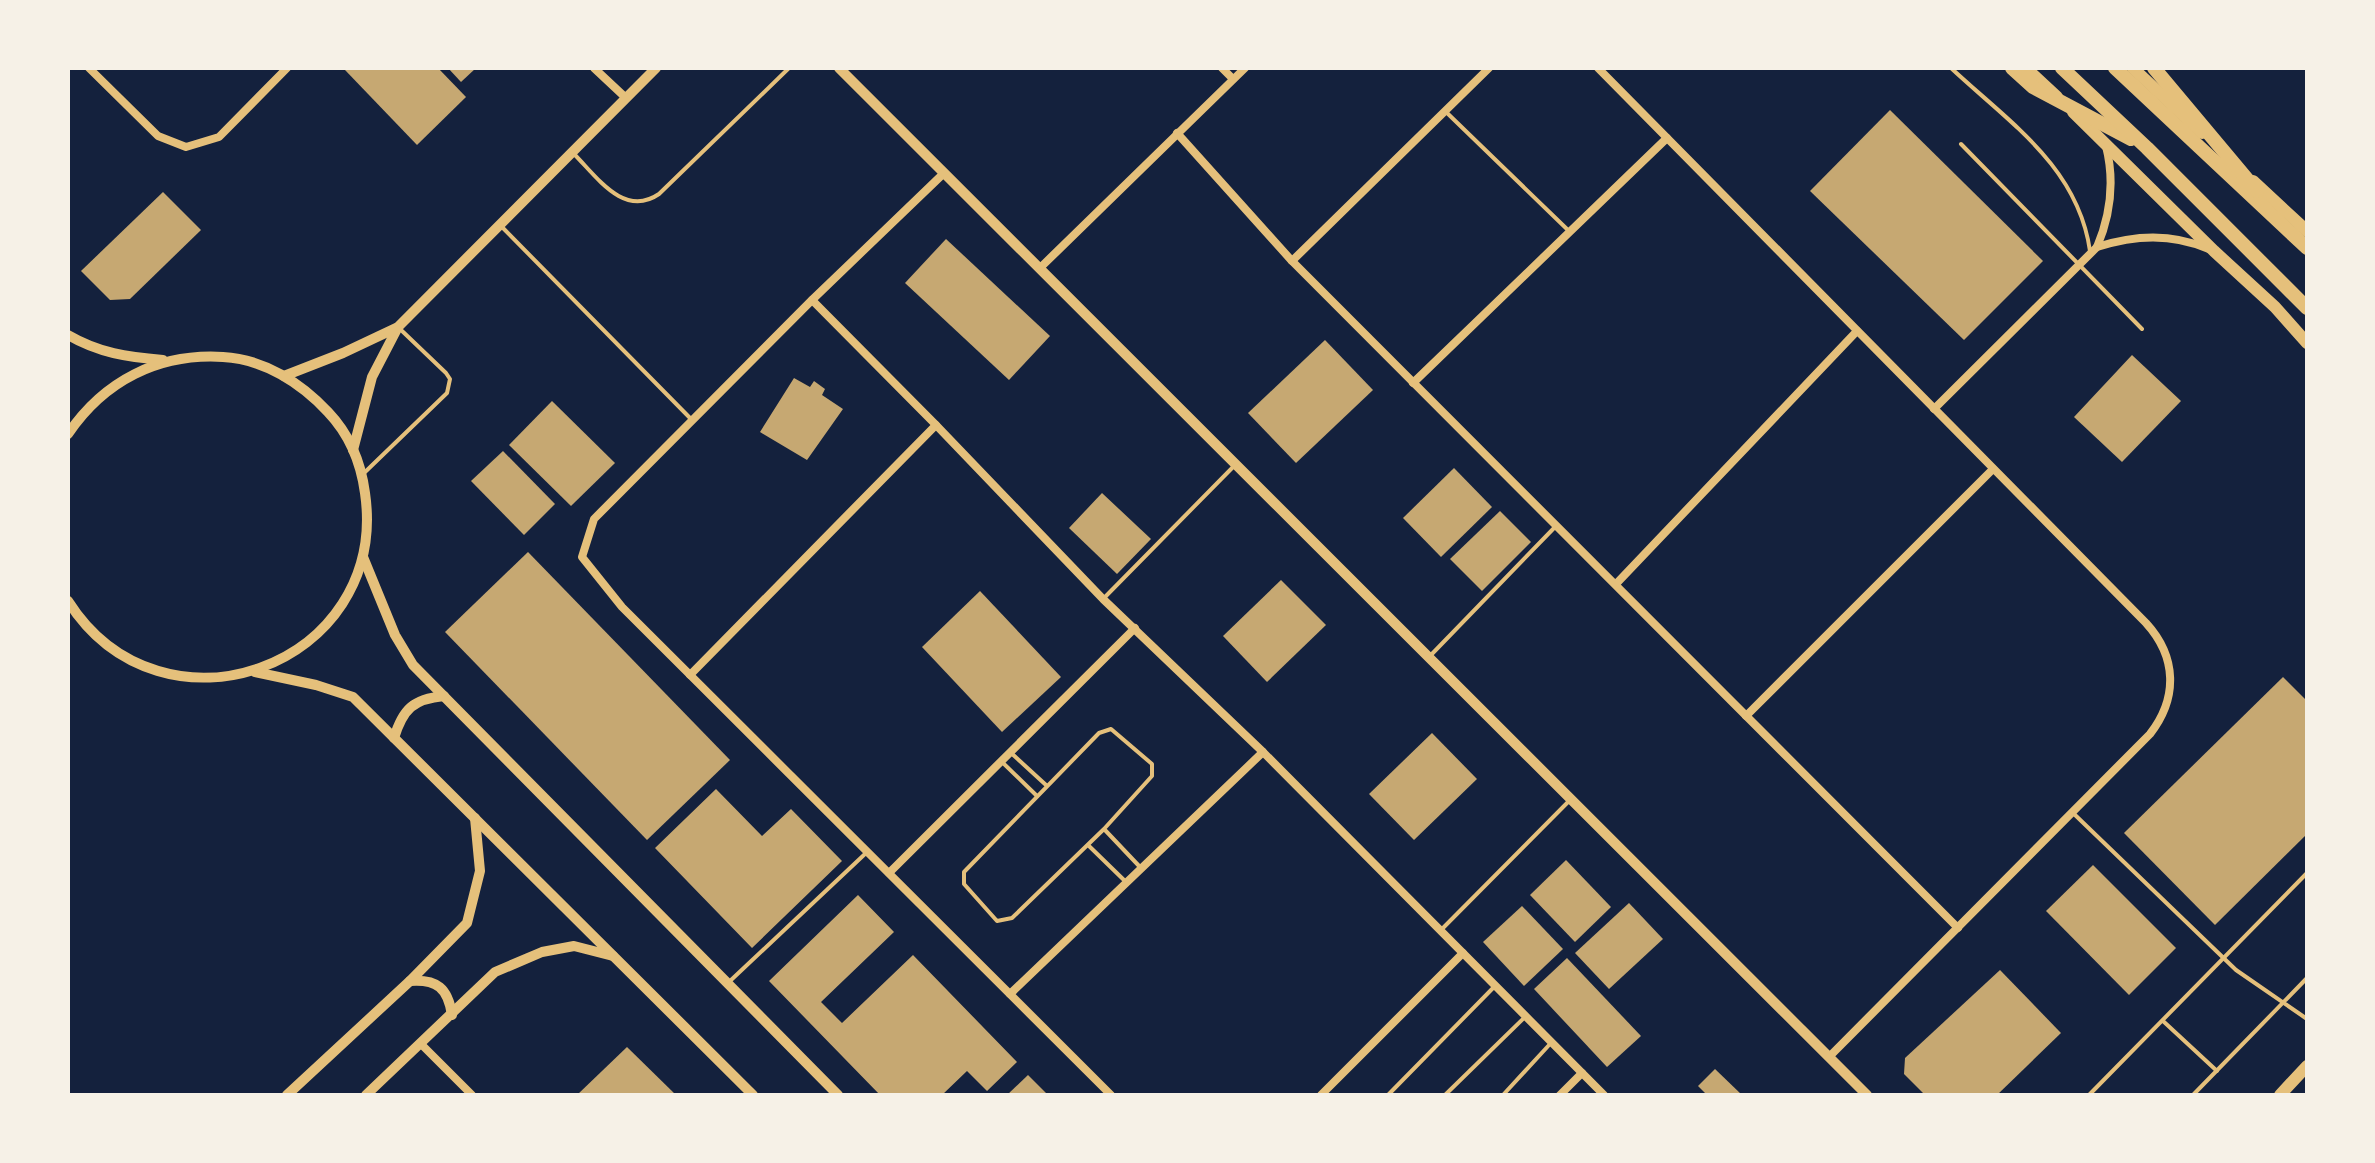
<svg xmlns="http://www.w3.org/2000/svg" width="2375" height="1163" font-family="'DejaVu Sans',sans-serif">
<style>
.building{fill:#c6a872}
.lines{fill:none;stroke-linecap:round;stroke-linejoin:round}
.service{stroke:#e5c07b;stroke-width:4}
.minor{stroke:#e5c07b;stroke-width:8}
.tertiary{stroke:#e5c07b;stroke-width:10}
.primary{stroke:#e5c07b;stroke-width:12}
.motorway{stroke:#e5c07b;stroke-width:14}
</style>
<rect width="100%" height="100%" fill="#14213d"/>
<g class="building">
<path d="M346,68H438L466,97L417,145L345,70Z"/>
<path d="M448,68H476L461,82Z"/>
<path d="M1890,110L2043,261L1964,340L1810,191Z"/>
<path d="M163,192L201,230L130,299L110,300L81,271Z"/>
<path d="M946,239L1050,336L1009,380L905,283Z"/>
<path d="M1325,340L1373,390L1296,463L1248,413Z"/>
<path d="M2132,355L2181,401L2122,462L2074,417Z"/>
<path d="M794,378L810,387L814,381L825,389L822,395L843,409L807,460L760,432Z"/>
<path d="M552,401L615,463L571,506L509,445Z"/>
<path d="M503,451L555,504L524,535L471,481Z"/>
<path d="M1454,468L1492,507L1441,557L1403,518Z"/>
<path d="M1102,493L1151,539L1117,574L1069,528Z"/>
<path d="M1500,511L1531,542L1482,591L1450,559Z"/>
<path d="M528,552L730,760L647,840L445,632Z"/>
<path d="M1281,580L1326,625L1267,682L1223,636Z"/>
<path d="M980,591L1061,677L1002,732L922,647Z"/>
<path d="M2283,677L2307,701V834L2215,925L2124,833Z"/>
<path d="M1432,733L1477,779L1414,840L1369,794Z"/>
<path d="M716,789L762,836L791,809L842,861L752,948L655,848Z"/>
<path d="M1566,860L1611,907L1575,942L1530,895Z"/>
<path d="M2093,865L2176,948L2129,995L2046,911Z"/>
<path d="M858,895L894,932L821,1002L842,1023L913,955L1017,1062L987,1091L967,1071L942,1095H880L769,981Z"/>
<path d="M1629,903L1663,939L1609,989L1575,953Z"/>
<path d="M1522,906L1563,949L1524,986L1483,942Z"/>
<path d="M1567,958L1641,1036L1607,1067L1534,989Z"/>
<path d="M2000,970L2061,1033L1997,1095H1925L1904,1074L1905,1058Z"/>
<path d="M627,1047L676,1095H577Z"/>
<path d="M1715,1069L1742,1095H1707L1698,1086Z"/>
<path d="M1028,1075L1048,1095H1007Z"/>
</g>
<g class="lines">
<g class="service">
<path d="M1951,68C2010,123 2078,167 2090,251"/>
<path d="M1445,111L1570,232"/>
<path d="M1961,144L2142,329"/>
<path d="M574,154C597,177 624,218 659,194L789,68"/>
<path d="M501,226L692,420"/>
<path d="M363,474L447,393L450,379L446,373L400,329"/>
<path d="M1105,597L1236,464"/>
<path d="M1430,656L1555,527"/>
<path d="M1010,752L1046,785"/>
<path d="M1001,761L1037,796"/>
<path d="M2073,813L2236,970L2307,1019"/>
<path d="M1104,829L1012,918L997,921L964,884V872L1099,733L1111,729L1152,764V776L1104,829L1140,867"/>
<path d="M1089,846L1126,882"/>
<path d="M1442,929L1571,799"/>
<path d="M730,981L866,853"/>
<path d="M2163,1021L2217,1071"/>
<path d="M1388,1095L1494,987"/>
<path d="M1445,1095L1525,1017"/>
<path d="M1503,1095L1550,1044"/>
<path d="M2089,1095L2307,873"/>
<path d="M2193,1095L2307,978"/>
</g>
<g class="minor">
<path d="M89,68L158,136L186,147L219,137L287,68"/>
<path d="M594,68L626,98"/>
<path d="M1222,68L1233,79"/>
<path d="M1598,68L2146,623C2177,657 2178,698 2150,734L1829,1057"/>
<path d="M1177,133L1292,261L1958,928"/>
<path d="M943,174L812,300L594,519L582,557L622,607L1111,1095"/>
<path d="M2097,247C2135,235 2171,233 2209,249"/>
<path d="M1292,261L1489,68"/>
<path d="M1041,267L1245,68"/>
<path d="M812,300L936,425L1103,599L1263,752L1604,1095"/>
<path d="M1413,383L1667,138"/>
<path d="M1934,409L2097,247C2111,214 2115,182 2106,146"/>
<path d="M1616,584L1857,331"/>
<path d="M690,675L936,425"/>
<path d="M1746,716L1993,469"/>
<path d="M889,873L1135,628"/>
<path d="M1010,994L1263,752"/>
<path d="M421,1044L472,1095"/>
<path d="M1321,1095L1463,953"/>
<path d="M1560,1095L1582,1073"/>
</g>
<g class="tertiary">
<path d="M839,68L1867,1095"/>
<path d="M68,335C99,353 127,357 163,360"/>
<path d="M284,376L343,353L396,328"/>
<path d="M68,434C104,381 158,353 223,357C264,359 301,383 328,412C349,434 361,463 365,493C390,666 162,749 68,601"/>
<path d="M353,450L372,377L398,327L656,68"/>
<path d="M363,557L395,635L413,665L838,1095"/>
<path d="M255,672L316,685L353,697L753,1095"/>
<path d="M394,738C403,709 413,699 444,696"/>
<path d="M410,981C437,979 448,988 452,1015"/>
<path d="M287,1095L410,981L467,923L480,871L475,818"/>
<path d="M366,1095L495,972L542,952L574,946L613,956"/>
</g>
<g class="primary">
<path d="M2026,68L2057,97"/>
<path d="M2133,68L2202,133"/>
<path d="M2073,112L2214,251L2275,307L2307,343"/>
<path d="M2253,181L2307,231"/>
<path d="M2280,1095L2307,1066"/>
</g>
<g class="motorway">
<path d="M2012,68L2033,87L2131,139"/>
<path d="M2062,68L2147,148L2307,308"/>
<path d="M2115,68L2307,248"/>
<path d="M2154,68L2257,191"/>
</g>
</g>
<rect width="2375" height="1163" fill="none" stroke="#f6f1e7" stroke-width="140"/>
</svg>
